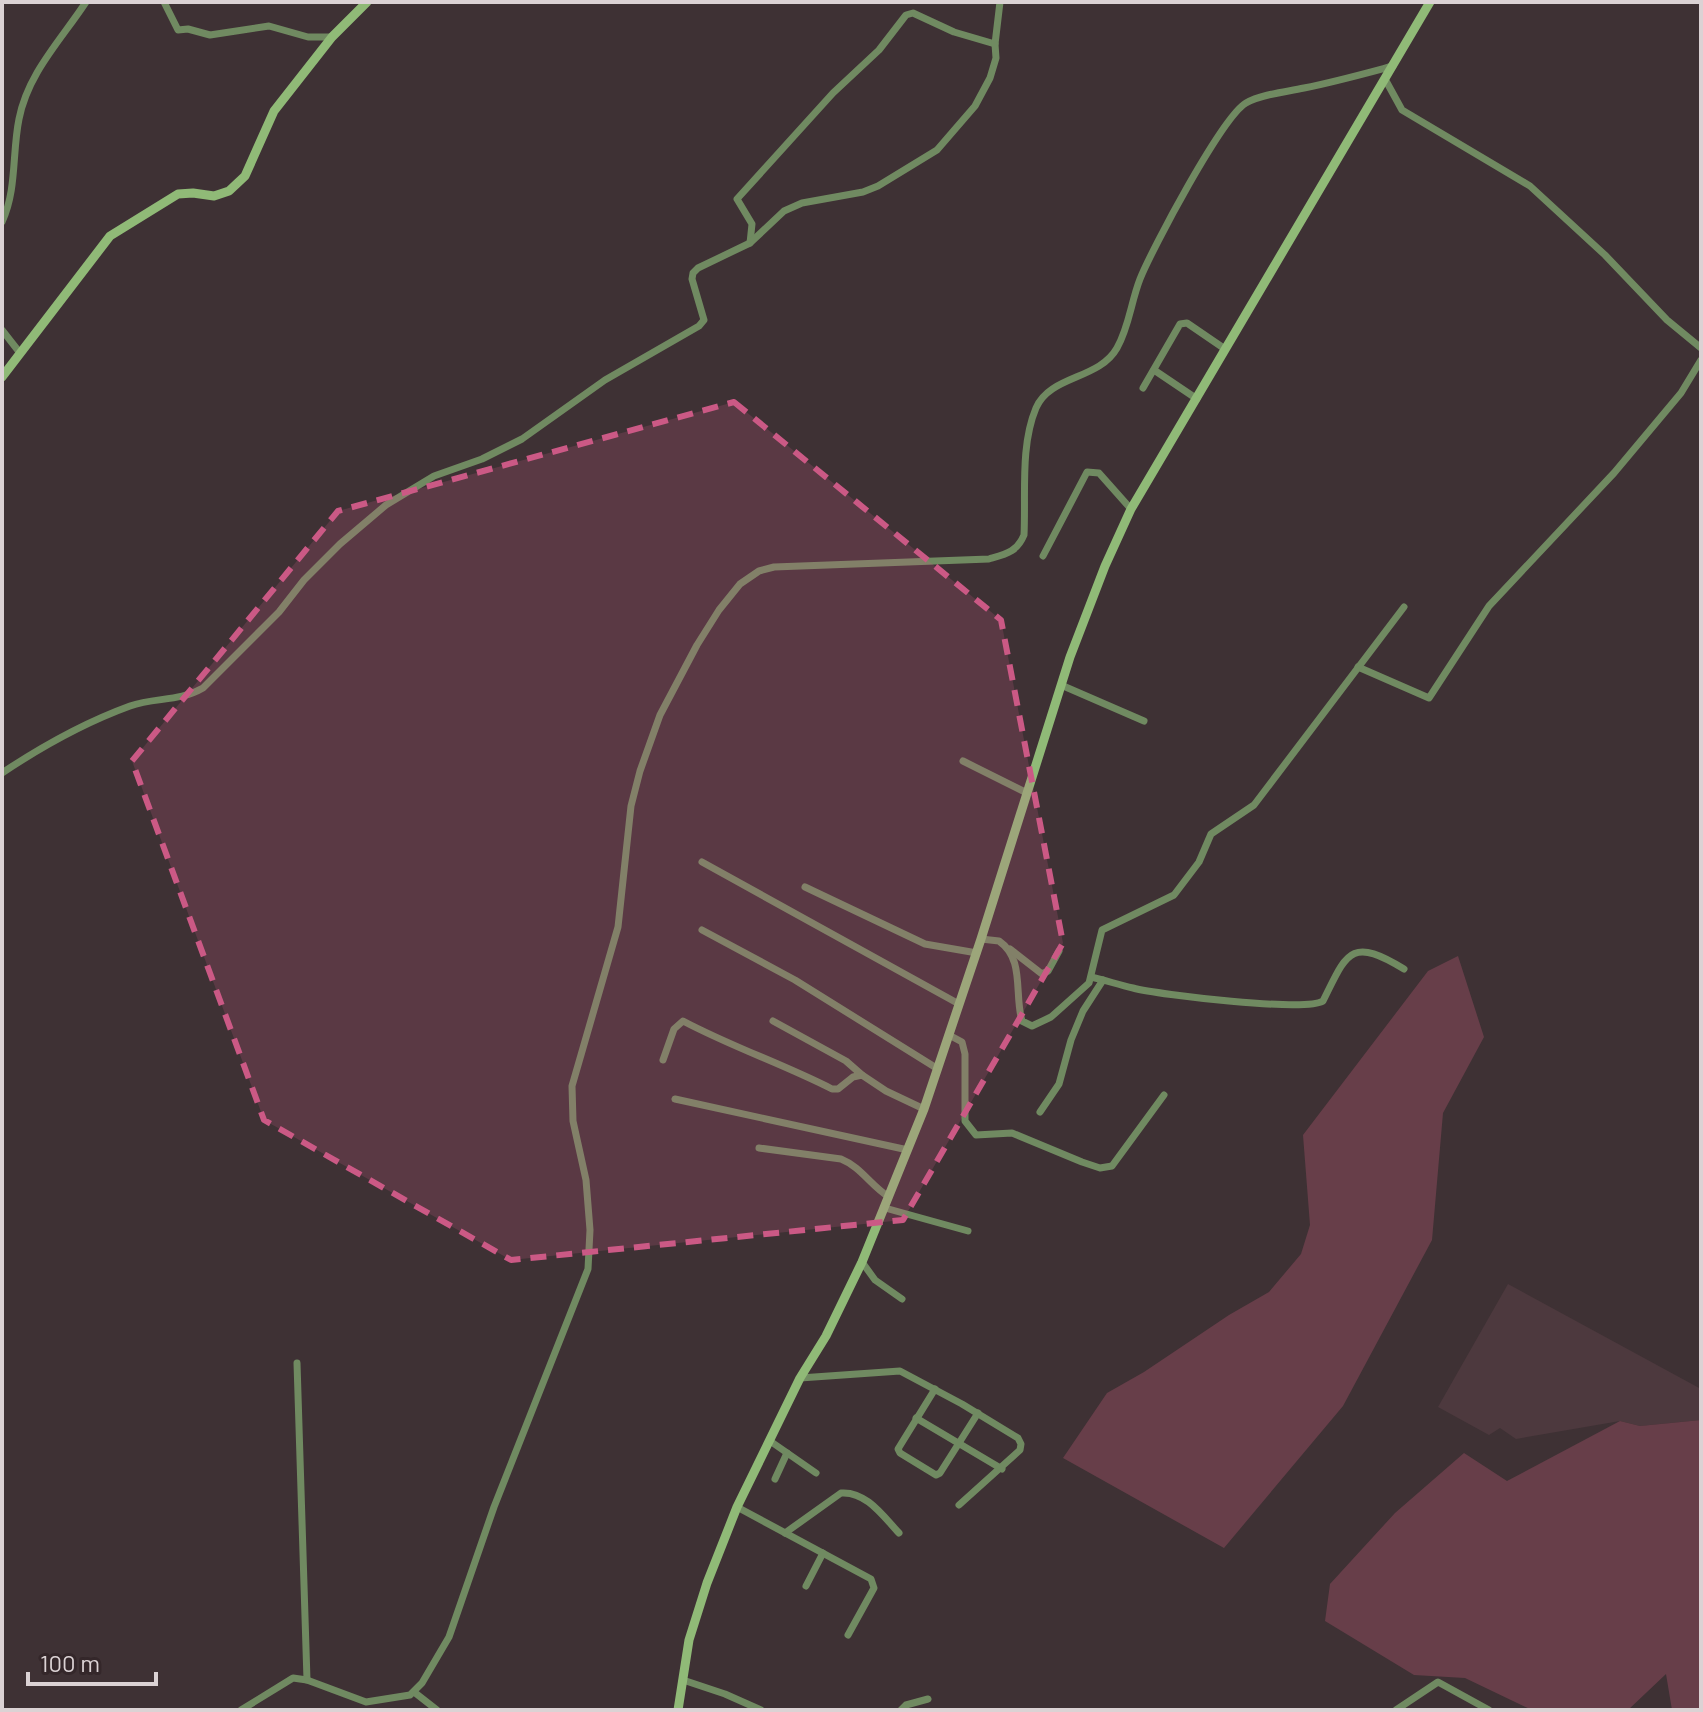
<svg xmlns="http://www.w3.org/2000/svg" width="1703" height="1712" font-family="Barlow,sans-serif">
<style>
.built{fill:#4d393e}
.green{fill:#673e49}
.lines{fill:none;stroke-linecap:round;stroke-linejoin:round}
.street{stroke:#708a61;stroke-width:7}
.secondary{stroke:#90ba77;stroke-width:9}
.marked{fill:#cb5985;fill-opacity:0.2;stroke:#cb5985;stroke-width:6;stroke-dasharray:16 10;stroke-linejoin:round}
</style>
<rect width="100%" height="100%" fill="#3e3134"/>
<path class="built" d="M1508,1284L1701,1389V1420L1640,1426L1620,1421L1516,1439L1500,1428L1489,1435L1438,1407Z"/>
<g class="green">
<path d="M1458,956L1484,1037L1443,1113L1432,1240L1343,1406L1224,1548L1063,1458L1107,1393L1144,1372L1229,1315L1269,1292L1301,1254L1310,1225L1303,1135L1428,971Z"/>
<path d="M1701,1420V1710H1672L1666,1674L1628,1710H1532L1465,1678L1414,1675L1325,1621L1330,1584L1395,1513L1464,1453L1507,1481L1620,1421L1640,1426Z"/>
</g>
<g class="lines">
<g class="street">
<path d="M164,2L178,30L188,29L210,35L269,26L308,37H332"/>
<path d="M1385,79L1402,110L1530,186L1605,255L1667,320L1701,348"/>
<path d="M2,222C17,190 12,153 19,119C28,73 61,40 86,2"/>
<path d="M750,243L752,224L737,199L833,93L879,50L906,15L913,13L954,32L995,44"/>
<path d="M2,330L20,353"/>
<path d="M1154,370L1197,399"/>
<path d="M1143,388L1180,324L1187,323L1225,349"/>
<path d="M1043,556L1087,472L1099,473L1131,509"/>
<path d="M1358,667L1429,698L1489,606L1614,473L1681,393L1701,360"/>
<path d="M1061,685L1144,721"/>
<path d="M963,761L1027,793"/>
<path d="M2,773C41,747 86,722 130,706C155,697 179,702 203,688L279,612L304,580L340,544L386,505L434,476L482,459L522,439L605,380L699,326L704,320L692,279L693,273L698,268L750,243L784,211L802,203L863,192L878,186L937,150L975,106L990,78L996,58L995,44L1000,2"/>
<path d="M702,862L959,1004"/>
<path d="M805,887L925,944L977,953"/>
<path d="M702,930L795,980L938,1069"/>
<path d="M981,939L999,941C1025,959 1014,994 1022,1021L1032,1026L1051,1017L1089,983L1102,930L1174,895L1199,862L1211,834L1254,805L1404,607"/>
<path d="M1010,949L1042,974L1048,971L1059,951"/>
<path d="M1091,977C1105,980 1119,985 1133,988C1159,995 1306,1012 1323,1001C1347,953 1350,936 1404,969"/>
<path d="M773,1021L846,1061L862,1075"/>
<path d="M949,1035L962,1042L965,1054V1121L976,1135L1012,1133L1082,1162L1100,1168L1112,1166L1164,1095"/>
<path d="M663,1060L674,1029L683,1021C732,1047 783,1064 832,1089H838L853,1077L862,1075L886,1091L924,1109"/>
<path d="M675,1099L908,1150"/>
<path d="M1040,1112L1059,1084L1071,1040L1083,1011L1103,980"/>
<path d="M759,1148L841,1159C861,1167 871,1186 889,1197"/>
<path d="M885,1208L968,1231"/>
<path d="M862,1262L875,1280L902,1299"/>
<path d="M297,1363L307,1680"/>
<path d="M800,1378L900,1371L962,1404L1018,1438L1021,1444L1020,1450L959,1505"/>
<path d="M935,1389L898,1449L900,1453L936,1475L940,1473L978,1413"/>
<path d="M916,1418L1002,1469"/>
<path d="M770,1441L816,1473"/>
<path d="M775,1479L787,1453"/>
<path d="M737,1507L871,1579L874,1588L848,1635"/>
<path d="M785,1533L841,1493C866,1491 883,1516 899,1533"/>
<path d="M806,1586L823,1553"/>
<path d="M683,1680L725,1694L761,1710"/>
<path d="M414,1692L437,1710"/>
<path d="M241,1710L293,1678L307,1680L366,1702L410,1695L422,1683L449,1637L494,1507L588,1269L590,1230L586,1180L573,1121L572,1086L618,927L631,806L640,771L660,715L697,645L719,610L740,584L759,571L774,567L989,559C1006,554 1017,552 1024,535C1026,495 1020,446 1036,408C1050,375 1099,380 1117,348C1129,327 1131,302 1140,279C1152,249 1222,117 1246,103C1262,94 1286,92 1304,88C1334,82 1363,74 1393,66"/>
<path d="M901,1710L906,1705L928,1699"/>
<path d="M1396,1710L1438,1682L1489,1710"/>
</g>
<g class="secondary">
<path d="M2,377L110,236L178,194L193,193L214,196L229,191L245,176L274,111L332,37L367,2"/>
<path d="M678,1710L689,1640L707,1583L737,1507L800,1378L826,1336L862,1262L924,1109L981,939L1070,657L1105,566L1131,509L1430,2"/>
</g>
</g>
<path class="marked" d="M734,402L1001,620L1063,943L903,1220L511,1260L264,1120L132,761L338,511Z"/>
<rect width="1703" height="1712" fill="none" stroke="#dbd2d4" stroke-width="8"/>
<path d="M28 1672v12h128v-12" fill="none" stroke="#dbd2d4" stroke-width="4"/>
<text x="40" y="1672" font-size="24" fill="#dbd2d4" stroke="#34272a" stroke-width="6" paint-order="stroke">100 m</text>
</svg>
